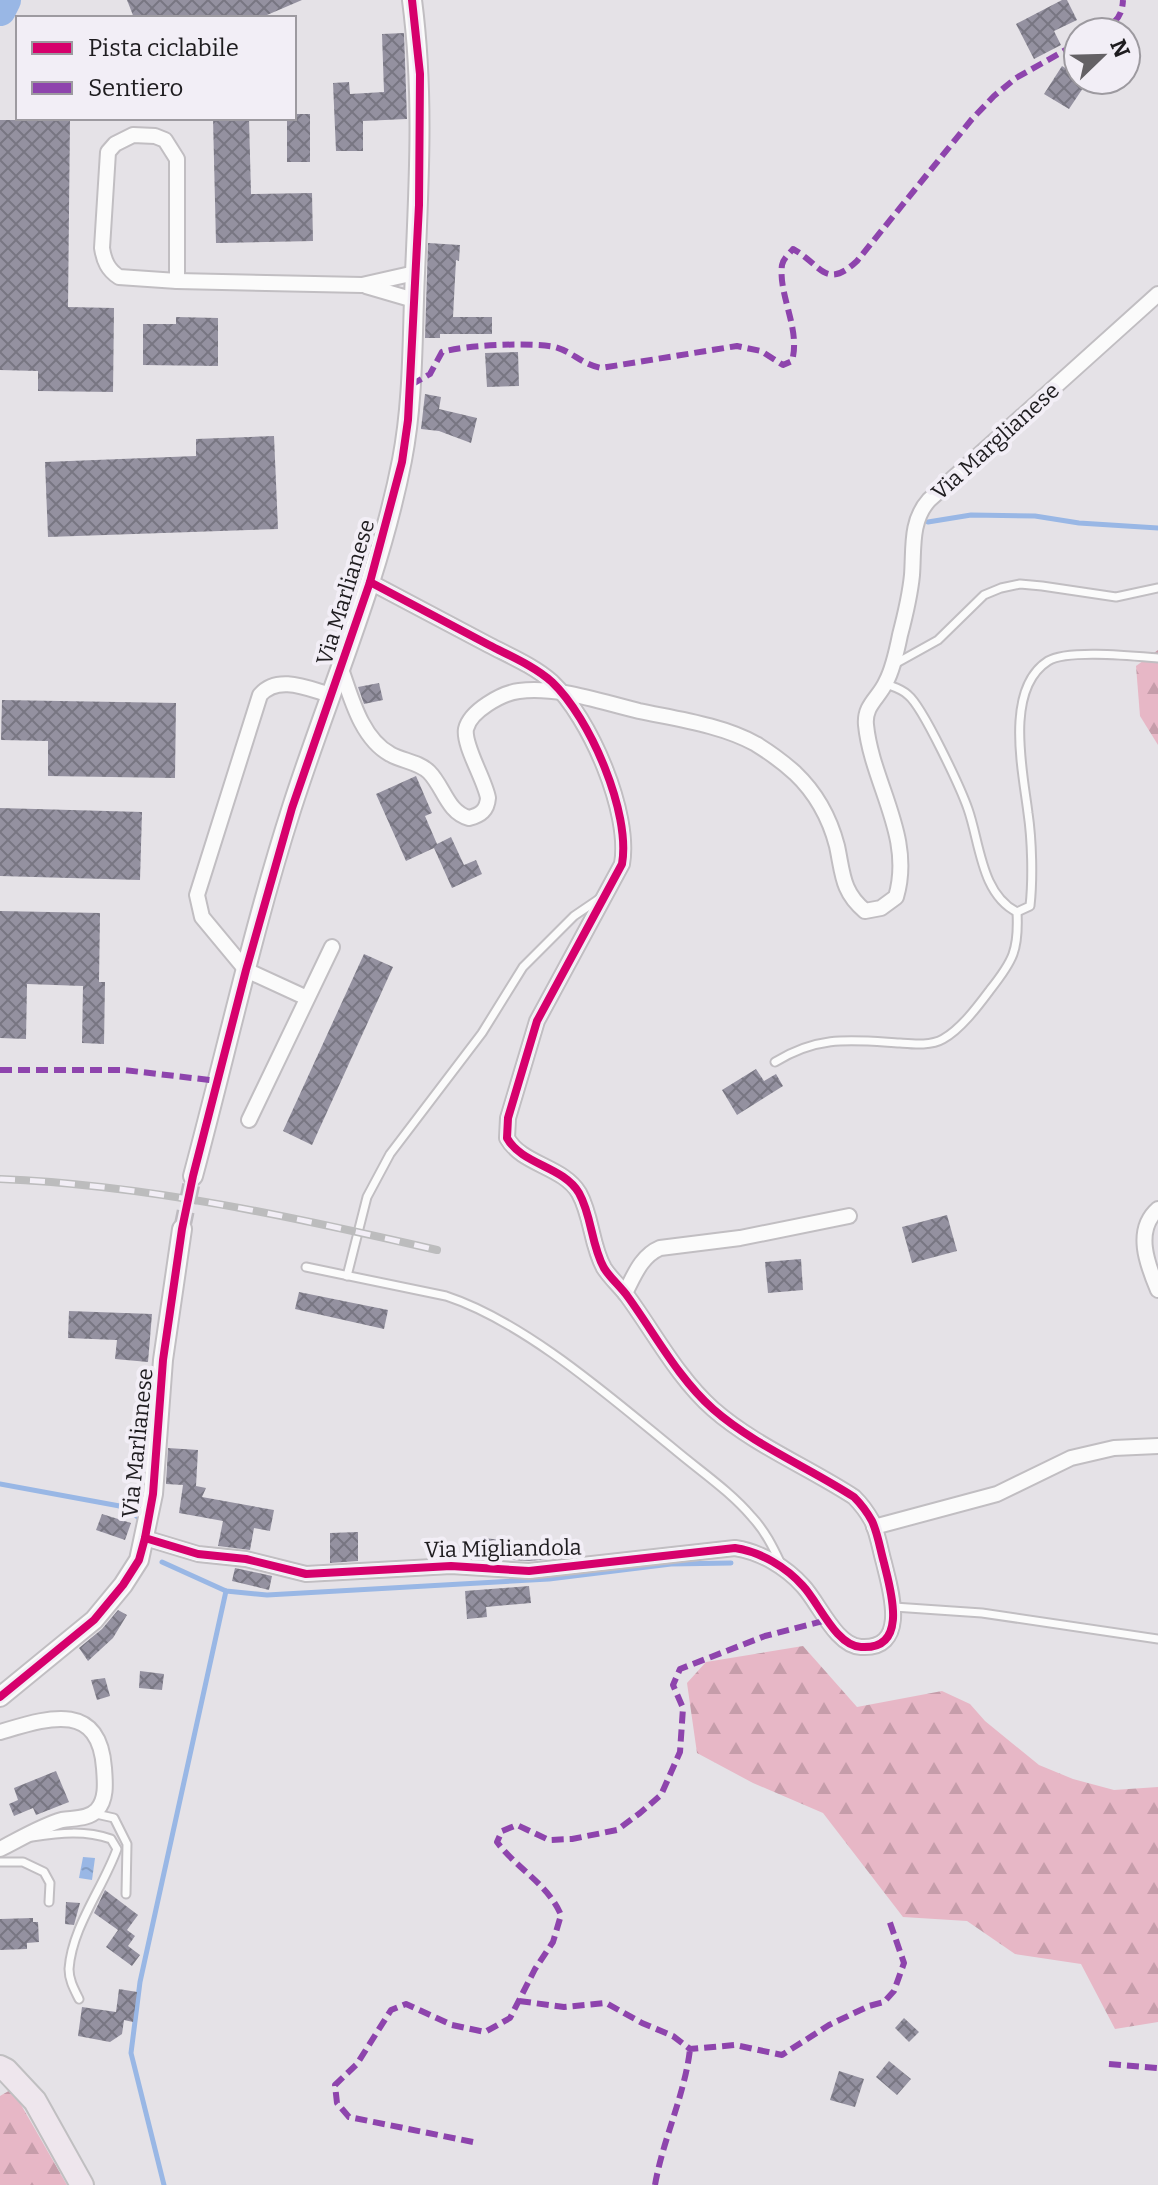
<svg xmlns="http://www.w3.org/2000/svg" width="1158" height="2185" font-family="Bitter,serif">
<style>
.forest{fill:url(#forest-firs)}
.water{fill:url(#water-ripples)}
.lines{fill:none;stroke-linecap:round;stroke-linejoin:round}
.stream{stroke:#99b7e5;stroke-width:5}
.river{stroke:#99b7e5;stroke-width:32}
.building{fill:url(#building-cross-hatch)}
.tertiary-tunnel{stroke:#bdbabf;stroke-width:18;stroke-dasharray:18 9;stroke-linecap:butt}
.service-casing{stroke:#c1bec2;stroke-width:11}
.minor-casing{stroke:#c1bec2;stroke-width:18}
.tertiary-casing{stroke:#c1bec2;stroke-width:22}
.primary-casing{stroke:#c0bfc1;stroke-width:26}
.service{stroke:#fbfbfb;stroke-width:7}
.minor{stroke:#fbfbfb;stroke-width:14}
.tertiary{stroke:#fbfbfb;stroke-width:18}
.primary{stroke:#eee6ed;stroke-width:22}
.rail-casing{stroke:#bcbcbd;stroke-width:8}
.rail{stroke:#f2eef6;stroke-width:5;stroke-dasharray:15;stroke-linecap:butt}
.quiet{stroke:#8e44ad;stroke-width:6;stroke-dasharray:12 6;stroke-linecap:butt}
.cycleway-casing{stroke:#f2eef6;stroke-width:13}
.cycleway{stroke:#d6006c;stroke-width:8}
.labels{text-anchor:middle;stroke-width:8;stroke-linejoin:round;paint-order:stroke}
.street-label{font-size:22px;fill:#1e1c1f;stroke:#f2eef6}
</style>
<defs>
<pattern id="forest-firs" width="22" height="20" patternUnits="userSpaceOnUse" patternTransform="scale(2)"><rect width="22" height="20" fill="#e7b7c6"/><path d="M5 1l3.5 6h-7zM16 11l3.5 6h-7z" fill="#c69daa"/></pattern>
<pattern id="water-ripples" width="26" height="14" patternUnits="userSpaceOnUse" patternTransform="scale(2)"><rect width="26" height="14" fill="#99b7e5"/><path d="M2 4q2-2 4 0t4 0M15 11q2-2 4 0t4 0" fill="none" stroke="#839dc4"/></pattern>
<pattern id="building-cross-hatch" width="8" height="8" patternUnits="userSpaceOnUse" patternTransform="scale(2)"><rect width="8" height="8" fill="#9491a0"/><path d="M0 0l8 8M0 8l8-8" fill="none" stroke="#787682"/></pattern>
</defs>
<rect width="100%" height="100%" fill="#e5e2e7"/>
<g class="forest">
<path d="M1158,650V745L1140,716L1136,666Z"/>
<path d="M803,1646L857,1707L942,1691L970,1704L985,1721L1039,1765L1073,1779L1114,1790L1158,1787V2022L1115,2029L1081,1964L1015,1954L967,1921L903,1917L823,1813L753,1783L697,1753L687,1683L706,1662Z"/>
<path d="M12,2089L67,2185H0V2096Z"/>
</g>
<path class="water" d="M83,1857L95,1858L92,1880L79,1878Z"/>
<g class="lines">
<g class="stream">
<path d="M928,522L971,515L1035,516L1079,523L1158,528"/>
<path d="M0,1484L125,1507L139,1518"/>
<path d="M162,1562L226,1591L267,1595L549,1579L671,1564L731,1563"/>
<path d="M164,2185L131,2053L140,1982L226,1591"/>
</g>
<path class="river" d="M0,10L5,0"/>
</g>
<g class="building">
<path d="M127,0H302L260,18H134Z"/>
<path d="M1062,0H1067L1077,20L1054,31L1061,45L1034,59L1016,24Z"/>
<path d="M404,33L407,119L363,121V151H336L333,83L349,82L350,94L384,92L382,34Z"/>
<path d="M1062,66L1078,76V80L1087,82L1069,109L1044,94Z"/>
<path d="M294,114H310V162H287V118H294Z"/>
<path d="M41,118H70L68,307L114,308L113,392L38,391V371L0,370V120H41Z"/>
<path d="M213,118H249L251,194L312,193L313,241L216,243Z"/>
<path d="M428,243L460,245L459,261L456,260L453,317H492V334H440V338H425Z"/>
<path d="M176,317L218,318V366L143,365V324H176Z"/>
<path d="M518,352L519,386L487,387L485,353Z"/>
<path d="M425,394L441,397L439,409L477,418L471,443L439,431L421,429Z"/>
<path d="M274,436L278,529L48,537L45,462L196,456V439Z"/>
<path d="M379,683L383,700L364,704L358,687Z"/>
<path d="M2,700L176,703L175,778L48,776V741L1,740Z"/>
<path d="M416,776L432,813L425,816L437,844L451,837L464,865L476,860L482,874L452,888L434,848L406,861L376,794Z"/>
<path d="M0,808L142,812L140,880L0,876Z"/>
<path d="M0,911L100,913L99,982H105L104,1044L82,1043L83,986L27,984L26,1039L0,1038Z"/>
<path d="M364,954L393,967L312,1145L283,1131Z"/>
<path d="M756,1069L764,1081L776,1074L783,1086L737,1115L722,1090Z"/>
<path d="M947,1215L957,1251L912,1263L902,1227Z"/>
<path d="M801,1259L803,1290L768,1293L765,1262Z"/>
<path d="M299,1292L388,1310L384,1329L295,1309Z"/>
<path d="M69,1311L152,1314L148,1362L115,1359L117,1340L68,1338Z"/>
<path d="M168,1448L198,1450L196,1486L206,1488L202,1497L274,1510L270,1531L254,1528L250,1550L218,1546L223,1521L179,1513L183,1485L166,1484Z"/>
<path d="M102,1514L131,1523L125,1540L96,1530Z"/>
<path d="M358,1532V1561L330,1563V1533Z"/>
<path d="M484,1538L560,1547L558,1558L529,1561L481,1558Z"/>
<path d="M235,1568L272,1576L269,1590L232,1581Z"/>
<path d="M529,1586L531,1603L486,1607L487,1617L467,1619L465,1591Z"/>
<path d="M118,1610L127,1615L113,1638L88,1661L79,1648L102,1629Z"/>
<path d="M140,1671L164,1674L162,1690L139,1688Z"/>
<path d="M105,1678L110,1696L97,1700L91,1680Z"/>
<path d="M56,1771L69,1802L36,1815L33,1808L14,1816L9,1804L18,1800L14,1788Z"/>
<path d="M105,1890L138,1915L127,1930L135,1936L128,1946L140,1955L132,1966L106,1947L118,1930L94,1913Z"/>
<path d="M66,1902L80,1903L74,1925L65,1924Z"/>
<path d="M33,1918V1922H38L39,1942L27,1943V1949L0,1950V1919Z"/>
<path d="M119,1989L137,1992L133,2022L124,2020L122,2034L110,2042L78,2036L82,2007L116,2012Z"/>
<path d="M904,2018L919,2032L909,2042L895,2028Z"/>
<path d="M889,2061L911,2079L897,2095L876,2077Z"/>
<path d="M839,2071L864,2079L855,2107L830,2100Z"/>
</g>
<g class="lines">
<path class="tertiary-tunnel" d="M182,1229L193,1176"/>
<defs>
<g id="service">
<path d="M893,665L938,640L984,595L1001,588L1020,584L1042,586L1116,597L1158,588"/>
<path d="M886,684C894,687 902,689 908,695C923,707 961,789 968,809C980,843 981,894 1017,912L1030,906C1033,879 1032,840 1028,813C1023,772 1004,689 1048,661C1067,649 1134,656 1158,658"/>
<path d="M775,1062C819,1035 851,1040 900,1043C913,1044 931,1046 943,1039C961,1029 978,1006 990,990C1013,961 1019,950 1017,912"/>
<path d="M306,1267L446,1296C525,1322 610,1397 674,1449C700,1471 730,1491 752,1517C765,1531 773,1547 781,1564"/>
<path d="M347,1276L367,1197L390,1154L482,1033L523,967L574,916L599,899"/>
<path d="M894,1607L982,1613L1158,1639"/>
<path d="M96,1814L114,1818L127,1844L126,1894"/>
<path d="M32,1837C60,1833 85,1830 111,1839L117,1849C103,1888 72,1927 69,1969C69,1980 74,1989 79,1999"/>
<path d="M0,1862H23L44,1872L50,1883L49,1902"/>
</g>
<g id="minor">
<path d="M133,135L155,136L165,140L177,159V281L119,277C108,270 104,261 102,248L108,152L115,144Z"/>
<path d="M177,281L362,285L415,273"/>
<path d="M366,286L414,300"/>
<path d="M341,669C351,697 361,738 390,754C402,761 419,762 429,772C444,787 447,812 469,818C481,815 487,810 488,798C485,780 463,745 466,729C470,711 502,693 519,691C558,686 601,702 639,711C677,719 722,725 756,744C769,752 784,763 795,773C816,793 830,819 837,846C843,874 842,892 865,911L881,908L896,897C914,836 872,784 866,725C864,705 879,698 886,682C893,669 897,650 900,635C905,616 910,595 912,575C914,549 910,521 929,500L1158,294"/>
<path d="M307,998L246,970L202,917L197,895L260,695C278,674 309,689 331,695"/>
<path d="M249,1120L332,947"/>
<path d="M1158,1209C1134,1230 1147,1264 1158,1290"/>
<path d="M625,1293C634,1276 641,1256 660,1248L740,1238L849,1216"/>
<path d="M874,1527L997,1494L1071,1458L1114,1448L1158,1446"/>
<path d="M145,1538L198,1554L246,1559L306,1574L451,1566L529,1571L735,1548C761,1552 786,1567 803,1586C819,1603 836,1646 861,1647C910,1650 890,1588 884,1563C880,1549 878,1534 872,1521C867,1512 861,1504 854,1497C808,1467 754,1445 713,1409C678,1378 655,1334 628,1297C621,1287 611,1279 604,1268C591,1245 592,1216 579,1193C563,1166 522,1165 507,1138L508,1118L537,1021L622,864C631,813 590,718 552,682C534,666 510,656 489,645C449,624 410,603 370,582"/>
<path d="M0,1732C45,1719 99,1699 104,1768C105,1782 107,1799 97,1810C89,1819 74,1818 62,1820C41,1826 20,1839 0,1849"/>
</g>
<g id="tertiary">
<path d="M193,1176C226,1053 253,928 292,807C329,692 379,579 402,460C414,398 412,335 415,273C419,181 424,91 412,0"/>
<path d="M0,1697L94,1620L123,1585L139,1560L153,1494L163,1360L182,1229"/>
</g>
<path id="primary" d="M0,2067L6,2070L35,2101L82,2185"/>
</defs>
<use href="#service" class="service-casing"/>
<use href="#minor" class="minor-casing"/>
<use href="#tertiary" class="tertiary-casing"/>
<use href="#primary" class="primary-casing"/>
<use href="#service" class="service"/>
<use href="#minor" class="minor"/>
<use href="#tertiary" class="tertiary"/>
<use href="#primary" class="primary"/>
<defs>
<path id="rail" d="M0,1179C148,1185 293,1217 437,1250"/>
</defs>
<use href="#rail" class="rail-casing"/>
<use href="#rail" class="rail"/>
<g class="quiet">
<path d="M1099,32C1114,23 1122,19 1123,0"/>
<path d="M411,385L430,374L442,352C465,345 532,342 555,347C573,352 581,364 601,368L737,346L761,351L783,365L792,361C801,329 778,295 782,265C783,259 789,254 793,249C821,264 825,291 857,261L972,119L994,96L1016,78L1078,43"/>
<path d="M0,1070H124L218,1081"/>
<path d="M519,2001L564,2007L606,2003L642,2023L673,2036L690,2049L735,2045L782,2055L829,2025L869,2006L884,2002L894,1991L904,1963L888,1917"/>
<path d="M1109,2064L1158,2068"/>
<path d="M473,2142L349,2117L337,2103L335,2085L357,2064L391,2010L406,2004L452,2025L485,2032L510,2018L535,1969L553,1942L561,1915C548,1884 516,1868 497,1842L502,1831L517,1825L549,1840L572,1839L617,1830L640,1813L661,1795L680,1752L683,1708L673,1685L680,1669L765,1636L827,1620"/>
<path d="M655,2185C663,2139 685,2094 690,2049"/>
</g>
<defs>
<g id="cycleway">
<path d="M145,1538L198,1554L246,1559L306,1574L451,1566L529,1571L735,1548C761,1552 786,1567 803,1586C819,1603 836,1646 861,1647C910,1650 890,1588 884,1563C880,1549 878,1534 872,1521C867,1512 861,1504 854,1497C808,1467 754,1445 713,1409C678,1378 655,1334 628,1297C621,1287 611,1279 604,1268C591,1245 592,1216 579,1193C563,1166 522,1165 507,1138L508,1118L537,1021L622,864C631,813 590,718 552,682C534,666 510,656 489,645C449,624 410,603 370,582"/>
<path d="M0,1697L94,1620L123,1585L139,1560L145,1538L153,1494L163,1360L182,1229L193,1176L246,970L292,808L370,582L402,462L408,420L419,205L420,74L412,0"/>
</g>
</defs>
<use href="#cycleway" class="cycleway-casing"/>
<use href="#cycleway" class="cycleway"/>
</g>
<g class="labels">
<g class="street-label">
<text transform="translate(995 441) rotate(-42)" y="8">Via Marglianese</text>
<text transform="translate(345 592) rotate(-73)" y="8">Via Marlianese</text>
<text transform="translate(137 1443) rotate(-84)" y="8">Via Marlianese</text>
<text transform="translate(503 1548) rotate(-1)" y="8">Via Migliandola</text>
</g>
</g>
<rect x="16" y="16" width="280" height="104" fill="#f2eef6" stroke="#9d9aa0" stroke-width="2"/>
<rect x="32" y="42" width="40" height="12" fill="#d6006c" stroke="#9d9aa0" stroke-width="2"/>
<text x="88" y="56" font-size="24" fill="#1e1c1f">Pista ciclabile</text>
<rect x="32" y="82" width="40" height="12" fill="#8e44ad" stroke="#9d9aa0" stroke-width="2"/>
<text x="88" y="96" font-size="24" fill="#1e1c1f">Sentiero</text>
<g transform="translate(1102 56) rotate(67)"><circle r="38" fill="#f2eef6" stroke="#9d9aa0" stroke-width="2"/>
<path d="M0-6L14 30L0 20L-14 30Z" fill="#646165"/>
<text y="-12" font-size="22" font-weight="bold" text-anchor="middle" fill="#1e1c1f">N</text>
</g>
</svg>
